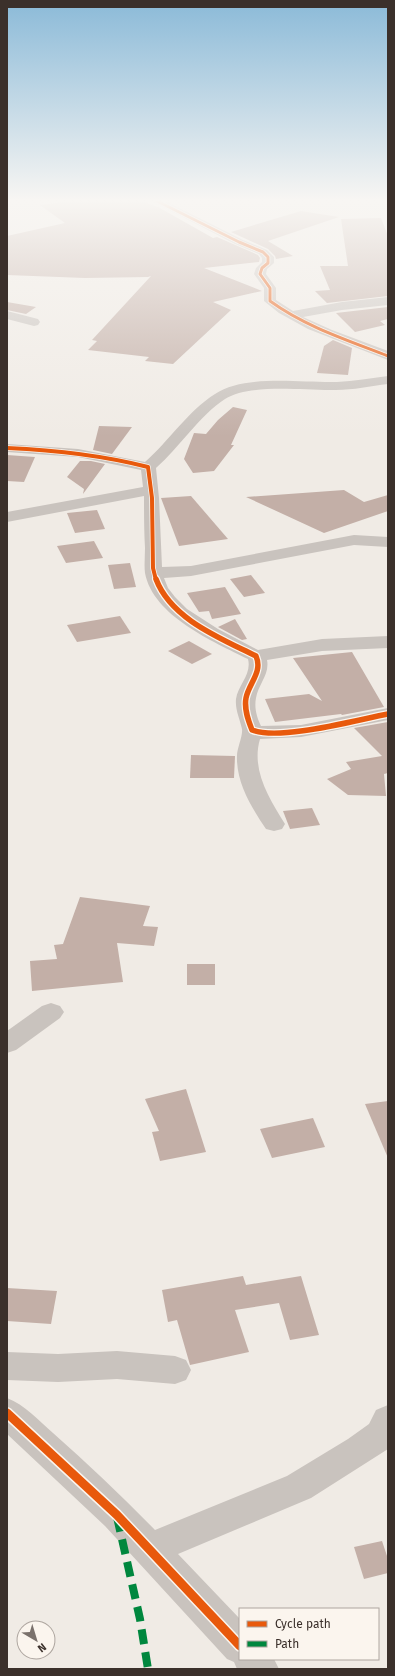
<svg xmlns="http://www.w3.org/2000/svg" width="395" height="1676" font-family="'Fira Sans',sans-serif">
<style>
.building{fill:#c3afa7}
.lines{fill:none;stroke-linecap:round;stroke-linejoin:round}
.street{fill:#c9c3be;fill-rule:evenodd}
.quiet{stroke:#00873e;stroke-width:8;stroke-dasharray:15 8;stroke-linecap:butt}
.cycleway-far3-casing{stroke:#fbf5ee;stroke-width:4.5}
.cycleway-far2-casing{stroke:#fbf5ee;stroke-width:5.5}
.cycleway-far1-casing{stroke:#fbf5ee;stroke-width:8}
.cycleway-casing{stroke:#fbf5ee;stroke-width:12}
.cycleway-far3{stroke:#e8590c;stroke-width:3}
.cycleway-far2{stroke:#e8590c;stroke-width:4}
.cycleway-far1{stroke:#e8590c;stroke-width:5.5}
.cycleway{stroke:#e8590c;stroke-width:9}
</style>
<rect width="100%" height="100%" fill="#f0ebe5"/>
<g class="building">
<path d="M73,201H140L158,207L213,238L217,237L258,255L260,258L259,262L204,268L262,291L213,302L231,310L173,364L145,361L149,357L88,350L97,341L92,340L151,276L148,277L85,278L7,275V236L65,223L40,205Z"/>
<path d="M301,211L339,217L268,241L293,256L276,259L275,256L268,249L231,232Z"/>
<path d="M381,218L388,236V296L327,303L315,291L330,290L320,266H348L341,219Z"/>
<path d="M7,302L36,307L26,314L7,310Z"/>
<path d="M388,307V319L380,321L385,325L355,332L336,313Z"/>
<path d="M333,340L352,348L348,375L317,373L324,346Z"/>
<path d="M233,407L247,410L231,445H234L214,471L193,473L184,459L194,433L206,434L218,420Z"/>
<path d="M99,426L132,427L112,454L93,450Z"/>
<path d="M7,455L35,457L24,482L7,481Z"/>
<path d="M80,461H91L105,464L83,494L84,489L67,477Z"/>
<path d="M344,490L364,502L388,495V511L324,533L246,497Z"/>
<path d="M191,496L228,539L179,546L161,498Z"/>
<path d="M97,510L105,529L75,533L67,513Z"/>
<path d="M94,541L103,558L66,563L57,546Z"/>
<path d="M130,563L136,587L114,589L108,565Z"/>
<path d="M251,575L265,593L244,597L230,579Z"/>
<path d="M225,587L241,614L212,619L209,611L199,612L187,593Z"/>
<path d="M120,616L131,633L77,642L67,625Z"/>
<path d="M235,619L247,639L242,640L218,627Z"/>
<path d="M189,641L212,654L192,664L168,651Z"/>
<path d="M352,652L384,707L342,715L341,714L275,722L265,699L309,694L322,701L293,658Z"/>
<path d="M388,722V773L384,774L386,796L348,795L327,779L351,769L346,762L382,756L354,728Z"/>
<path d="M191,755L235,756L234,778H190Z"/>
<path d="M312,808L320,825L290,829L283,811Z"/>
<path d="M80,897L150,906L143,926L158,927L154,946L117,943L123,982L32,991L30,961L57,959L54,945L63,944Z"/>
<rect x="187" y="964" width="28" height="21"/>
<path d="M186,1089L206,1152L160,1161L152,1132L159,1131L145,1099Z"/>
<path d="M388,1101V1158L365,1104Z"/>
<path d="M313,1118L325,1147L272,1158L260,1129Z"/>
<path d="M243,1276L246,1285L301,1276L319,1335L290,1340L279,1303L235,1310L249,1352L190,1365L177,1320L168,1322L162,1290Z"/>
<path d="M7,1288L57,1291L51,1324L7,1321Z"/>
<path d="M382,1541L388,1559V1573L364,1579L354,1547Z"/>
</g>
<g class="lines">
<g class="street">
<path d="M152,201H165L243,240L267,250L274,257V263L267,269L266,274L276,288V300L293,311L342,302L388,297V305L342,310L303,317L332,330L388,351V360L308,329L279,313L264,301V288L254,274L256,268L262,262V258L259,254L235,244Z"/>
<path d="M7,311L38,319L40,322L38,325L34,326L7,319Z"/>
<path d="M388,376V384C371,386 353,390 336,390C305,391 251,383 225,399C200,415 179,448 156,468L159,498L162,567L191,566L354,535L388,537V547L354,545L191,576L164,578L168,588L175,597L187,609L218,629L258,650L322,639L388,636V648L322,651L267,660C270,674 258,685 256,698C254,708 257,718 261,726L301,725L388,708V720L301,737L260,739C251,770 269,798 285,824L282,829L274,831L266,829C252,808 236,783 237,756C237,748 243,736 242,729C240,719 235,710 236,699C238,685 252,674 248,659C214,642 153,616 145,573C144,565 145,556 145,548C144,531 144,513 144,496L7,522V512L143,487L141,470L78,457L7,452V444L78,449L145,462C169,441 188,411 215,394C245,374 301,383 337,382C354,381 371,378 388,376Z"/>
<path d="M51,1003L60,1006L64,1012L60,1018L16,1050L7,1053V1031L42,1006Z"/>
<path d="M117,1351L175,1356L186,1360L191,1370L186,1380L175,1384L117,1379L58,1382L7,1380V1352L58,1354Z"/>
<path d="M7,1398C25,1405 38,1420 53,1433C88,1464 122,1496 155,1530L287,1476L348,1439L369,1424L376,1410L388,1405V1449L311,1498L178,1554L240,1619V1659H274L279,1669H237L234,1662L227,1659L105,1526L7,1434Z"/>
</g>
<path class="quiet" d="M117,1517L140,1619L148,1669"/>
<defs>
<path id="cycleway-far3" d="M157,201L239,242L263,252L268,257V263L262,268L260,274L270,288V301C306,327 347,340 388,356"/>
<path id="cycleway-far2" d="M7,448C55,450 101,455 148,467L152,498L153,568L156,580"/>
<path id="cycleway-far1" d="M156,579C171,619 220,638 256,656C263,672 249,683 246,698C244,709 248,720 252,730C280,741 356,720 388,714"/>
<path id="cycleway" d="M7,1413L117,1515L240,1646"/>
</defs>
<use href="#cycleway-far3" class="cycleway-far3-casing"/>
<use href="#cycleway-far2" class="cycleway-far2-casing"/>
<use href="#cycleway-far1" class="cycleway-far1-casing"/>
<use href="#cycleway" class="cycleway-casing"/>
<use href="#cycleway-far3" class="cycleway-far3"/>
<use href="#cycleway-far2" class="cycleway-far2"/>
<use href="#cycleway-far1" class="cycleway-far1"/>
<use href="#cycleway" class="cycleway"/>
</g>
<linearGradient id="sky" x2="0" y2="1"><stop stop-color="#8bbad8"/><stop offset="0.46" stop-color="#f8f6f3"/><stop offset="1" stop-color="#f8f6f3" stop-opacity="0"/></linearGradient>
<rect width="395" height="436" fill="url(#sky)"/>
<rect width="395" height="1676" fill="none" stroke="#3b302b" stroke-width="16"/>
<rect x="239" y="1608" width="140" height="52" fill="#fbf5ee" stroke="#aea6a0"/>
<rect x="247" y="1621" width="20" height="6" fill="#e8590c" stroke="#aea6a0"/>
<text x="275" y="1628" font-size="12" fill="#3b302b">Cycle path</text>
<rect x="247" y="1641" width="20" height="6" fill="#00873e" stroke="#aea6a0"/>
<text x="275" y="1648" font-size="12" fill="#3b302b">Path</text>
<g transform="translate(36 1640) rotate(142)"><circle r="19" fill="#fbf5ee" stroke="#aea6a0"/>
<path d="M0-3L7 15L0 10L-7 15Z" fill="#7a716c"/>
<text y="-6" font-size="11" font-weight="bold" text-anchor="middle" fill="#3b302b">N</text>
</g>
</svg>
